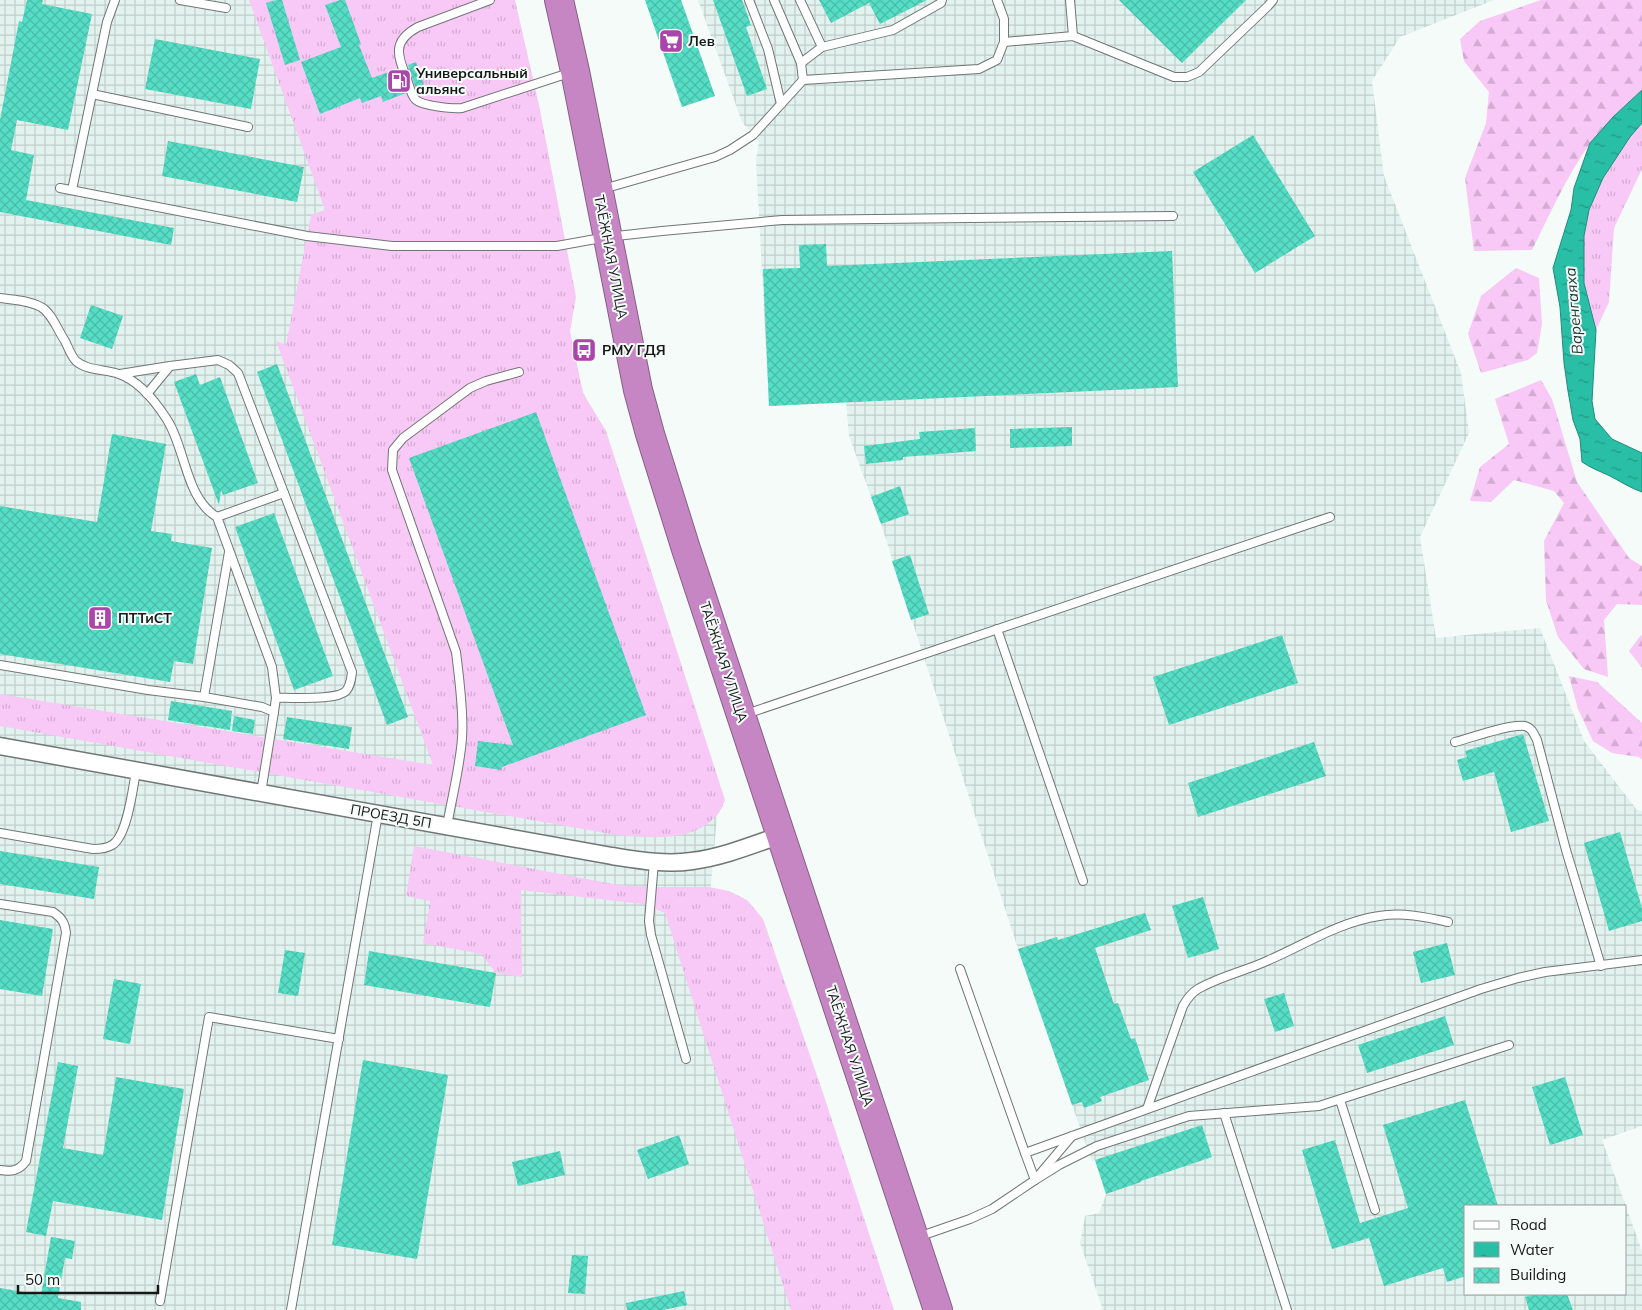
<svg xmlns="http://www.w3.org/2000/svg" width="1642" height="1310" font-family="Mulish,sans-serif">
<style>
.industrial{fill:url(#industrial-grid);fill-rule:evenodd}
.grass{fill:url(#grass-tufts)}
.forest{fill:url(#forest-firs)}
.water{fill:url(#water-ripples);stroke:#238c7b}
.building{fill:url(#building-cross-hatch)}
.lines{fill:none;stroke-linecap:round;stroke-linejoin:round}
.lane-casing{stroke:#717675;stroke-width:10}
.street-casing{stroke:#717675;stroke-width:19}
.highway-casing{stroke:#876087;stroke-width:30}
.lane{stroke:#fff;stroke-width:8}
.street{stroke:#fff;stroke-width:16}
.highway{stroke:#c586c3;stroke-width:28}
.labels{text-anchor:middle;stroke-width:4;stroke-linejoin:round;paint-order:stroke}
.poi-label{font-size:14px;font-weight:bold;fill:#151817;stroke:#f4fbf9;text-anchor:start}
.street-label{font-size:14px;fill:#151817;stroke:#f4fbf9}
.water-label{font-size:15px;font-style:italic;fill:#1f3631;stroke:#f4fbf9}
</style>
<defs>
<pattern id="industrial-grid" width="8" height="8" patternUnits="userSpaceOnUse" patternTransform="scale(1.25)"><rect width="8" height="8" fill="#e2f2ee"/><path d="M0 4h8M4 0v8" fill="none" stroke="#c1cfcb"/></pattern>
<pattern id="grass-tufts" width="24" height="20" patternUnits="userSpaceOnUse" patternTransform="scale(1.25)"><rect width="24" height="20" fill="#f8c8f6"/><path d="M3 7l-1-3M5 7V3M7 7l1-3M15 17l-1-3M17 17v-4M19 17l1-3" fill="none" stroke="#d4abd2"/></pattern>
<pattern id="forest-firs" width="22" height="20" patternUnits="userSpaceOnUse" patternTransform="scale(1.25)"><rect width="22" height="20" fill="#f8c8f6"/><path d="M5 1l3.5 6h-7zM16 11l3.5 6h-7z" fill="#d4abd2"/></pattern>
<pattern id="water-ripples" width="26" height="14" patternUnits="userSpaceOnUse" patternTransform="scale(1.25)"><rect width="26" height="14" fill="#29bea6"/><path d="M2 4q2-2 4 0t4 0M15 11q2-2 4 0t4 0" fill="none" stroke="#229986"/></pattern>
<pattern id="building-cross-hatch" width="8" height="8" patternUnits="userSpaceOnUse" patternTransform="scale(1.25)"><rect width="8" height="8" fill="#55ddc5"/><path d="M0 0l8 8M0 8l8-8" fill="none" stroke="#49bda8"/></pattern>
</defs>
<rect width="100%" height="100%" fill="#f4fbf9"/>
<g class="industrial">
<path d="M0,0H439L559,317L718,805L708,918L837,1310H0Z"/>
<path d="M698,0H1494L1400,37L1372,81L1384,176L1461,373L1469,433L1420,537L1436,638L1540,628L1584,741L1637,810L1642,811V1126L1602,1140L1642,1251V1310H1103L1080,1243L1085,1216L1099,1213L1106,1194L1095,1160L1092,1161L1072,1105L1018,949L881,524L849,436L846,402L769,406L756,160L759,142L742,122ZM1466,1206H1626V1294H1466Z"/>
</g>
<g class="grass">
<path d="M249,0H515L539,105L576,297L570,331L583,393L606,431L725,800C723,805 721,810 718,814C693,844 645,838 611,834L0,726V694L433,765L276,341L286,345L311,215L325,210Z"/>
<path d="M1642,123V169L1614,228L1609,302L1596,330L1584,283V236L1589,210L1603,178L1630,137Z"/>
<path d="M414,846L618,885L652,887H709L729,891L747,900L763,919L823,1093L894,1310H791L665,913L643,904L521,890L522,977L496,973L481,954L423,943L430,901L406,896Z"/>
</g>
<g class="forest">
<path d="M1541,0H1642V90C1624,107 1606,123 1591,142C1567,175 1550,214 1532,250L1474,251L1465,178L1486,123L1489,92L1464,61L1460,39L1480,21Z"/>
<path d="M1516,268L1539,278L1542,324L1537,353L1528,360L1481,373L1468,334L1481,296Z"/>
<path d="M1541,380L1552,399L1577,482L1629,558L1642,566V605L1617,604L1604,620L1608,677L1584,669L1558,637L1546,600L1544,541L1564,503L1554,491L1514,480L1491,502L1470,501L1480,467L1509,444L1495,399Z"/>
<path d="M1641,635L1642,636V668L1629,651Z"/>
<path d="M1569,676L1597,682L1642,723V760L1639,757L1612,753L1593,741L1578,709Z"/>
</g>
<path class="water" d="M1642,90V123L1630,137L1603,178L1589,210L1584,236V283L1596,330L1592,401L1595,419L1612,439L1642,453V492C1630,488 1620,481 1608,475C1599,471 1591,468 1582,462L1580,439L1573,420L1568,391L1564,363L1560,307L1553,268L1571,210L1574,188L1590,143L1613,117Z"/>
<g class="building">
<path d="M27,0H43L42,4L92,14L68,130L17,120L11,150L34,155L26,200L174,228L171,245L0,212V120L19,21L22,22Z"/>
<path d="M276,0H282L300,60L285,65L266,3Z"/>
<path d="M340,0H345L361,44L359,45L372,78L397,69L406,93L383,102L381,96L362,103L360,98L320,114L301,62L341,47L325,5Z"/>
<path d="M645,0H681L715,96L682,107Z"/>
<path d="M713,0H742L751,25L746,27L767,89L747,96Z"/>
<path d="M819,0H927L880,24L869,3L831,23Z"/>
<path d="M1119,0H1246L1182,63Z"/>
<path d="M155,39L260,59L251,109L145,89Z"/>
<path d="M416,62L424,86L416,89L408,65Z"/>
<path d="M1253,135L1315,236L1255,273L1193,172Z"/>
<path d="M168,141L304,167L297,202L162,176Z"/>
<path d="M826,244L827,266L1172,251L1178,387L769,406L763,269L800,268L799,245Z"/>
<path d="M91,305L123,316L112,349L80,338Z"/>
<path d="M277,364L408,717L387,725L257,372Z"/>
<path d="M196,374L200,385L220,377L258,483L223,495L221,490L219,505L174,382Z"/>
<path d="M536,412L646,715L502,767L501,770L475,766L478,741L513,745L409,458Z"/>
<path d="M1072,427V446L1010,448V429Z"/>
<path d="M975,428L976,451L903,457V460L866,464L864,446L920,439L919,432Z"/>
<path d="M112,434L166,444L151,531L172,534L171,541L212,548L193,664L174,661L170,682L0,654V506L97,522Z"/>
<path d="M900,486L909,514L881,524L871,497Z"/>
<path d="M274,513L333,676L294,690L235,527Z"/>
<path d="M910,555L929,614L911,620L892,561Z"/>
<path d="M1282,635L1298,683L1169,725L1153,677Z"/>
<path d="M171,701L232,711L230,730L168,720Z"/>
<path d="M234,716L255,720L253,734L232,731Z"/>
<path d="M287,717L352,727L349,749L283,739Z"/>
<path d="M1523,734L1549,821L1511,832L1494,772L1463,781L1457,760L1467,757L1465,751Z"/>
<path d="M1314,742L1326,776L1198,817L1188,783Z"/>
<path d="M1620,832L1642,908V921L1609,931L1584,843Z"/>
<path d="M0,851L99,867L94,899L0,884Z"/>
<path d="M1203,897L1219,949L1188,958L1172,906Z"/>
<path d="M1145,913L1151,930L1095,948L1114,1004L1118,1003L1131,1039L1135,1038L1149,1080L1100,1097L1102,1101L1084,1108L1082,1102L1072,1105L1018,949L1057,937L1058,940Z"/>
<path d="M0,920L53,929L42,996L0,989Z"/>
<path d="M1447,943L1455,975L1421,983L1413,952Z"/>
<path d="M285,950L305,953L298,996L278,993Z"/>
<path d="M369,951L496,973L490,1007L364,985Z"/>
<path d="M114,979L141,984L130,1044L103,1039Z"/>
<path d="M1284,993L1294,1026L1275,1032L1264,999Z"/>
<path d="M1445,1016L1454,1045L1367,1073L1358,1045Z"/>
<path d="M363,1060L448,1075L417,1259L332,1245Z"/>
<path d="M58,1062L78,1066L63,1148L103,1155L116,1077L184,1089L162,1220L53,1201L46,1236L26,1232Z"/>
<path d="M1565,1077L1583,1135L1550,1145L1532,1087Z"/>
<path d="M1465,1100L1498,1206H1466V1276L1447,1282L1443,1268L1384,1286L1369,1238L1332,1249L1302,1150L1335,1140L1360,1223L1408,1208L1383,1125Z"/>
<path d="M1202,1125L1212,1157L1141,1181V1182L1106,1194L1095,1160Z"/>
<path d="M679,1135L689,1164L648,1179L637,1150Z"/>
<path d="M560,1151L565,1175L518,1186L512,1162Z"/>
<path d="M51,1237L75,1241L72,1259L65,1258L58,1298L81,1302V1310H0V1288L41,1295Z"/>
<path d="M572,1255L588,1256L585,1294L568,1293Z"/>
<path d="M684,1291L687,1305L663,1310H627L626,1303Z"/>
<path d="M1535,1294H1567L1573,1310H1529L1525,1297Z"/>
</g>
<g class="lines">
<defs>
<g id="lane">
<path d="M180,0L226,8"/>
<path d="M490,0L418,27C392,41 397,55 407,79C409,86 411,95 416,100C423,106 453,109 462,108L572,72"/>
<path d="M749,0L768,49L781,104"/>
<path d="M774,0L801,63L803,80"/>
<path d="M800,0L822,47"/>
<path d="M1070,0L1073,36"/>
<path d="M1004,42L1073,36L1174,77H1187L1199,72L1268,6L1273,0"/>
<path d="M801,63L822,47L893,30L941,3L942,0"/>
<path d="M92,94L248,127"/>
<path d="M60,188L307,236L392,246H557L607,237L662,231L782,220L1173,216"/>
<path d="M603,189L715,157L730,150L753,135L803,80L979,69L997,60L1004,42V19L997,0"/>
<path d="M72,190L107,22L115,0"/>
<path d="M0,298C13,300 29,300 41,307C52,313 58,331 65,341C68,347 71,356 76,361C87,371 106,369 119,374C139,381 155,401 166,418C186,448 185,498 217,517L272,667L276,698L274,712"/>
<path d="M120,374L170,366L218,360L229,365L238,373L284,493L217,517"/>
<path d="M147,394L170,366"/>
<path d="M997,629L1083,881"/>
<path d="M0,665L148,690L204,697L262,707L274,712L261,793"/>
<path d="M204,697L229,552"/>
<path d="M276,698C291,697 336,701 346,691C351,685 351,679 352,672L284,493"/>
<path d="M746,714L1330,517"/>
<path d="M1455,742C1471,738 1511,723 1525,726C1532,728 1534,734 1537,740L1566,850L1601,966"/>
<path d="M447,826C452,797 460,767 462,738C464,712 459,677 456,652L392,470L393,450L403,438L470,388L486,381L519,372"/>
<path d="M0,833L93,849C99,849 106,849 112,845C127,837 133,788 136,771"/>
<path d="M654,862L649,921L651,935L686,1059"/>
<path d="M0,904L53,912C62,918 65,923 66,933L26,1161C19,1171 11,1172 0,1170"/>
<path d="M960,969L1025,1153"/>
<path d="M1340,1100L1375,1210"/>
<path d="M1147,1109L1183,1006C1187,999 1191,993 1198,989C1220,976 1246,971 1269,960C1306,944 1339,922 1379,916C1402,912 1426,917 1448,922"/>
<path d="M1224,1113L1287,1310"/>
<path d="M1039,1175L1072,1136"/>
<path d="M1035,1180L1059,1165L1097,1146L1189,1116L1319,1106L1509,1045"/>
<path d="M918,1237L970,1219L992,1209L1035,1180L1025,1153L1481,989L1518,978L1545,972L1642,960"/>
<path d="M160,1301L209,1017L339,1039"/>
<path d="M291,1310L378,814"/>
</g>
<path id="street" d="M0,746L612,856C638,860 665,865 692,861C723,857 752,845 781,835"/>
<path id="highway" d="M559,0L575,71L638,390L650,434L686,549L938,1310"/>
</defs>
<use href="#lane" class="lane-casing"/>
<use href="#street" class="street-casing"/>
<use href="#highway" class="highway-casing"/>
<use href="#lane" class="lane"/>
<use href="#street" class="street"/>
<use href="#highway" class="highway"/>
</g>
<defs>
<symbol id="supermarket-square" viewBox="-11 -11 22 22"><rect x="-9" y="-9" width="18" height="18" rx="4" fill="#aa45ab" stroke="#f4fbf9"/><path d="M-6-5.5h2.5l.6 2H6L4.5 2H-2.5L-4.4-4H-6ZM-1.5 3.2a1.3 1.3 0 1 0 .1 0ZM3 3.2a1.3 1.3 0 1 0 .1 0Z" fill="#fff"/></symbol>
<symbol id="fuel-square" viewBox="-11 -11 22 22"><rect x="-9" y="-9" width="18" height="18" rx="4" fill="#aa45ab" stroke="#f4fbf9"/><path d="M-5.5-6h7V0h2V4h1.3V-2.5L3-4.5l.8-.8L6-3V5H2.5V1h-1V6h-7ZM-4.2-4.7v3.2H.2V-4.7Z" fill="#fff"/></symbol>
<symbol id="bus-square" viewBox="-11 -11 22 22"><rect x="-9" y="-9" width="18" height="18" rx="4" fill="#aa45ab" stroke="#f4fbf9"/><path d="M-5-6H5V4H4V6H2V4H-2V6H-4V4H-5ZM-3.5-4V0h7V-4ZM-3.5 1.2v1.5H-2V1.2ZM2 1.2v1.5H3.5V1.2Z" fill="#fff"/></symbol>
<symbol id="building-square" viewBox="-11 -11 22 22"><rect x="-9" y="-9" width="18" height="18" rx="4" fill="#aa45ab" stroke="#f4fbf9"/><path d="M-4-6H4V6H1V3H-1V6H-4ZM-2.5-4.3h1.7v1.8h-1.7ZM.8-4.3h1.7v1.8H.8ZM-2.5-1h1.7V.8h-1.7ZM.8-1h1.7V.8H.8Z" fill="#fff"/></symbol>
</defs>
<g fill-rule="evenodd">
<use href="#supermarket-square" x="657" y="27" width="28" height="28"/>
<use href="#fuel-square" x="385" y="67" width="28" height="28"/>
<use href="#bus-square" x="570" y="336" width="28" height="28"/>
<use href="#building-square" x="86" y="604" width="28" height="28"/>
</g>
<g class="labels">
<g class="poi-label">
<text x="688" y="46">Лев</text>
<text x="416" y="78">Универсальный<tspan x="416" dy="16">альянс</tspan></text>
<text x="602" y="355">РМУ ГДЯ</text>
<text x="118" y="623">ПТТиСТ</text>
</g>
<g class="street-label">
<text transform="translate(611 257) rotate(79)" y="5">ТАЁЖНАЯ УЛИЦА</text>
<text transform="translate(724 662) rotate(72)" y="5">ТАЁЖНАЯ УЛИЦА</text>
<text transform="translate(391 816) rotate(10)" y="5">ПРОЕЗД 5П</text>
<text transform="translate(850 1046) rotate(72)" y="5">ТАЁЖНАЯ УЛИЦА</text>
</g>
<g class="water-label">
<text transform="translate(1574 311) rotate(-95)" y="5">Варенгаяха</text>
</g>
</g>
<rect x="1464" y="1205" width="162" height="90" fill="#f4fbf9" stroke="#9ba09f"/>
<rect x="1474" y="1221" width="25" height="8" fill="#ffffff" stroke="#9ba09f"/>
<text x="1510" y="1230" font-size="15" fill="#151817">Road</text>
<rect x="1474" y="1242" width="25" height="15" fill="url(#water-ripples)" stroke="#9ba09f"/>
<text x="1510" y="1255" font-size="15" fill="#151817">Water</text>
<rect x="1474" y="1268" width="25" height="15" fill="url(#building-cross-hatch)" stroke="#9ba09f"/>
<text x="1510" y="1280" font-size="15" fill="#151817">Building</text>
<path d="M18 1285v8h140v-8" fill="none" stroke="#151817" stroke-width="2.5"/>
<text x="25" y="1285" font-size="15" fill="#151817" stroke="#f4fbf9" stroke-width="4" paint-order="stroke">50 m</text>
</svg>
